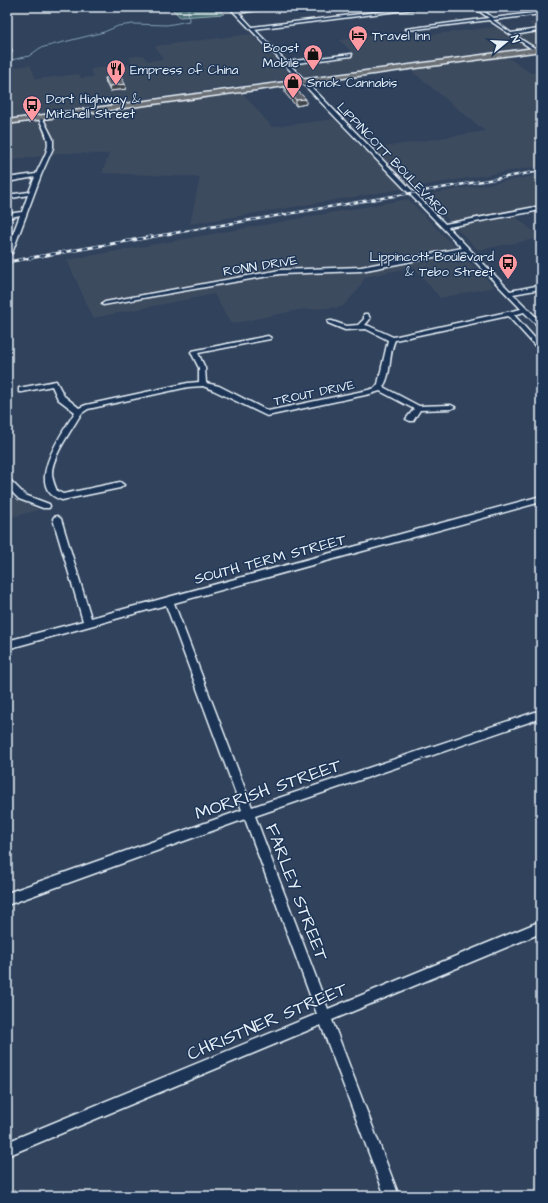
<svg xmlns="http://www.w3.org/2000/svg" width="548" height="1203" font-family="'Architects Daughter',sans-serif">
<style>
.built{fill:#3e4b5f}
.green{fill:#487075;stroke:#98b0b6}
.lines{fill:none;stroke-linecap:round;stroke-linejoin:round}
.stream{stroke:#85a2b6;stroke-width:1}
.minor-casing{stroke:#e8f1f8;stroke-width:3}
.major-casing{stroke:#e8f1f8;stroke-width:3}
.minor{fill:#1d3557;fill-rule:evenodd}
.major{fill:#6b6f75;fill-rule:evenodd}
.rail-far1-casing{stroke:#e8f1f8;stroke-width:2.5}
.rail-casing{stroke:#e8f1f8;stroke-width:3}
.rail-far1{stroke:#1d3557;stroke-width:1.5;stroke-dasharray:4.5;stroke-linecap:butt}
.rail{stroke:#1d3557;stroke-width:2;stroke-dasharray:5.5;stroke-linecap:butt}
.wall{fill:#505359;stroke:#e8f1f8}
.shaded-wall{fill:#414448;stroke:#e8f1f8}
.building{fill:#5d6167;stroke:#e8f1f8}
.labels{text-anchor:middle;stroke-width:3;stroke-linejoin:round;paint-order:stroke}
.far-poi-label{font-size:13px;fill:#e8f1f8;stroke:#1d3557;text-anchor:start}
.far-street-label{font-size:13px;fill:#e8f1f8;stroke:#1d3557}
.street-label{font-size:15px;fill:#e8f1f8;stroke:#1d3557}
.near-street-label{font-size:18px;fill:#e8f1f8;stroke:#1d3557}
</style>
<rect width="100%" height="100%" fill="#30425c"/>
<filter id="ink" filterUnits="userSpaceOnUse"><feTurbulence type="fractalNoise" baseFrequency=".025" numOctaves="2"/><feDisplacementMap in="SourceGraphic" scale="8" xChannelSelector="R" yChannelSelector="G"/><feConvolveMatrix kernelMatrix="1 2 1 2 8 2 1 2 1" color-interpolation-filters="sRGB"/></filter>
<g filter="url(#ink)">
<g class="built">
<path d="M541,22V45L305,77L290,61L354,54L339,40L387,34L393,39L495,27L505,33L536,30L528,23Z"/>
<path d="M251,34L294,78L7,118V90H11L7,78V68L30,65L36,79L79,74L81,78L94,77L90,69L132,64L129,57L143,55L147,61L163,59L155,46Z"/>
<path d="M506,56L531,73L541,72V166L190,224L200,177L102,173L109,154L61,153L7,161V125L242,92L272,127L334,119L364,150L485,131L409,69Z"/>
<path d="M541,175V205L509,211L541,238L478,250L424,195Z"/>
<path d="M408,199L494,287L440,298L414,267L365,277L358,290L342,307L298,310L231,324L214,294L93,318L67,260Z"/>
<path d="M7,495L39,510L7,518Z"/>
</g>
<path class="green" d="M170,7H217L224,14L180,17Z"/>
<g class="lines">
<path class="stream" d="M7,61L29,56L40,48L104,32L118,26L133,24L167,25L189,21L188,7"/>
<defs>
<g id="minor">
<path d="M229,7H233L237,11L276,7L239,13L252,27L419,7H430L254,29L286,62L352,54L351,56L289,64L445,224L541,206V210L448,227L510,291L541,285V289L513,294L541,322V328L539,327L524,312L514,315L541,345V351L539,350L508,316L395,340C388,355 392,374 383,387L419,406L451,405L455,407L451,409L420,410L413,421H410L406,419L414,409L380,391L370,394L267,416L213,390L203,386L188,387L88,409L82,413L79,417C71,431 52,457 52,473C52,479 55,486 57,491L63,494L120,482L124,485L120,488L62,500C22,488 63,432 75,412L58,399L52,386L22,392H19V388L56,381L64,396L79,408L86,405L188,383L199,382V368L191,352L192,351L268,336L271,338L270,339L198,353L205,368L206,383L219,386L268,411L368,390L375,388L378,384L388,340L366,329L345,330L328,323V321H332L346,326L358,325L364,319V314H368L370,319L365,325L369,326L393,337L521,309L465,251L361,271L280,274L103,305L102,304L105,302L280,270L361,267L462,248Z"/>
<path d="M473,7H478L493,18L541,12V14L493,20L511,33L539,29L538,31L514,35L541,52V55L489,20L408,30L406,29L489,18Z"/>
<path d="M11,50V52L7,53V51Z"/>
<path d="M40,116L42,117L53,139V148L41,175L12,253L7,256V250L20,215L7,218V214L22,212L28,195L7,199V195L29,192L35,177L7,182V178L36,174C50,144 53,147 38,117Z"/>
<path d="M7,479L10,480L25,495L49,504L50,506L49,508H43L19,499L7,487Z"/>
<path d="M541,496V502L174,603L252,807L541,710V718L255,816L328,1009L541,921V933L332,1020L399,1196H385L321,1025L7,1156V1142L317,1014L245,819L7,905V893L242,810L166,605L7,649V641L83,621L53,519L54,517L57,516L61,519L91,618Z"/>
</g>
<path id="major" d="M541,47V51L7,124V120Z"/>
</defs>
<use href="#minor" class="minor-casing"/>
<use href="#major" class="major-casing"/>
<use href="#minor" class="minor"/>
<use href="#major" class="major"/>
<defs>
<path id="rail-far1" d="M145,238L541,171"/>
<path id="rail" d="M7,262L151,237"/>
</defs>
<use href="#rail-far1" class="rail-far1-casing"/>
<use href="#rail" class="rail-casing"/>
<use href="#rail-far1" class="rail-far1"/>
<use href="#rail" class="rail"/>
</g>
<g class="wall">
<path d="M105,78L126,89L110,91L106,83Z"/>
<path d="M285,84L306,104L296,106L285,93Z"/>
</g>
<g class="shaded-wall">
<path d="M125,84L126,89L110,91L109,86Z"/>
<path d="M306,99V104L296,106V100Z"/>
</g>
<g class="building">
<path d="M121,77L125,84L109,86L105,78Z"/>
<path d="M288,82L306,99L296,100L285,87H288L285,84Z"/>
</g>
</g>
<defs>
<symbol id="hotel-pin" viewBox="-11 -11 22 30"><path d="M0 17L-7.5 6A9.5 9.5 0 1 1 7.5 6Z" fill="#ff9aa2" stroke="#1d3557"/><path d="M-6-4.5h1.5V1H6V5H4.5V3h-9V5H-6ZM-4 0a1.8 1.8 0 1 1 3.6 0ZM.5 0V-2.5h3Q6-2.5 6 0Z" fill="#111"/></symbol>
<symbol id="shop-pin" viewBox="-11 -11 22 30"><path d="M0 17L-7.5 6A9.5 9.5 0 1 1 7.5 6Z" fill="#ff9aa2" stroke="#1d3557"/><path d="M-5-2.5h2.3a2.7 3.5 0 0 1 5.4 0H5L5.5 6h-11ZM-1.5-2.5h3a1.5 2.3 0 0 0-3 0Z" fill="#111"/></symbol>
<symbol id="restaurant-pin" viewBox="-11 -11 22 30"><path d="M0 17L-7.5 6A9.5 9.5 0 1 1 7.5 6Z" fill="#ff9aa2" stroke="#1d3557"/><path d="M-5-6h1v4h1v-4h1v4h1v-4h1v5L-1.5 .5V6h-2V.5L-5-1ZM5-6V6H3V1.5H1.5Q1.5-4 5-6Z" fill="#111"/></symbol>
<symbol id="bus-pin" viewBox="-11 -11 22 30"><path d="M0 17L-7.5 6A9.5 9.5 0 1 1 7.5 6Z" fill="#ff9aa2" stroke="#1d3557"/><path d="M-5-6H5V4H4V6H2V4H-2V6H-4V4H-5ZM-3.5-4V0h7V-4ZM-3.5 1.2v1.5H-2V1.2ZM2 1.2v1.5H3.5V1.2Z" fill="#111"/></symbol>
</defs>
<g fill-rule="evenodd">
<use href="#hotel-pin" x="347" y="24" width="22" height="30"/>
<use href="#shop-pin" x="302" y="43" width="22" height="30"/>
<use href="#restaurant-pin" x="105" y="58" width="22" height="30"/>
<use href="#shop-pin" x="282" y="71" width="22" height="30"/>
<use href="#bus-pin" x="21" y="94" width="22" height="30"/>
<use href="#bus-pin" x="497" y="252" width="22" height="30"/>
</g>
<g class="labels">
<g class="far-poi-label">
<text x="372" y="40">Travel Inn</text>
<text x="299" y="52" text-anchor="end">Boost<tspan x="299" dy="15">Mobile</tspan></text>
<text x="130" y="74">Empress of China</text>
<text x="307" y="87">Smok Cannabis</text>
<text x="46" y="103">Dort Highway &amp;<tspan x="46" dy="15">Mitchell Street</tspan></text>
<text x="494" y="261" text-anchor="end">Lippincott Boulevard<tspan x="494" dy="15">&amp; Tebo Street</tspan></text>
</g>
<g class="far-street-label">
<text transform="translate(393 159) rotate(46)" y="5">LIPPINCOTT BOULEVARD</text>
<text transform="translate(260 265) rotate(-9)" y="5">RONN DRIVE</text>
<text transform="translate(314 392) rotate(-12)" y="5">TROUT DRIVE</text>
</g>
<g class="street-label">
<text transform="translate(270 559) rotate(-15)" y="5">SOUTH TERM STREET</text>
</g>
<g class="near-street-label">
<text transform="translate(268 789) rotate(-19)" y="6">MORRISH STREET</text>
<text transform="translate(297 892) rotate(69)" y="6">FARLEY STREET</text>
<text transform="translate(267 1021) rotate(-23)" y="6">CHRISTNER STREET</text>
</g>
</g>
<rect width="548" height="1203" fill="none" stroke="#1d3557" stroke-width="24"/>
<rect x="12" y="12" width="524" height="1179" fill="none" stroke="#e8f1f8" stroke-width="1.5" filter="url(#ink)"/>
<g transform="translate(506 42) rotate(72)" stroke="#1d3557" stroke-width="3" paint-order="stroke">
<path d="M0-3L7 15L0 10L-7 15Z" fill="#e8f1f8"/>
<text y="-6" font-size="11" font-weight="bold" text-anchor="middle" fill="#e8f1f8">N</text>
</g>
</svg>
